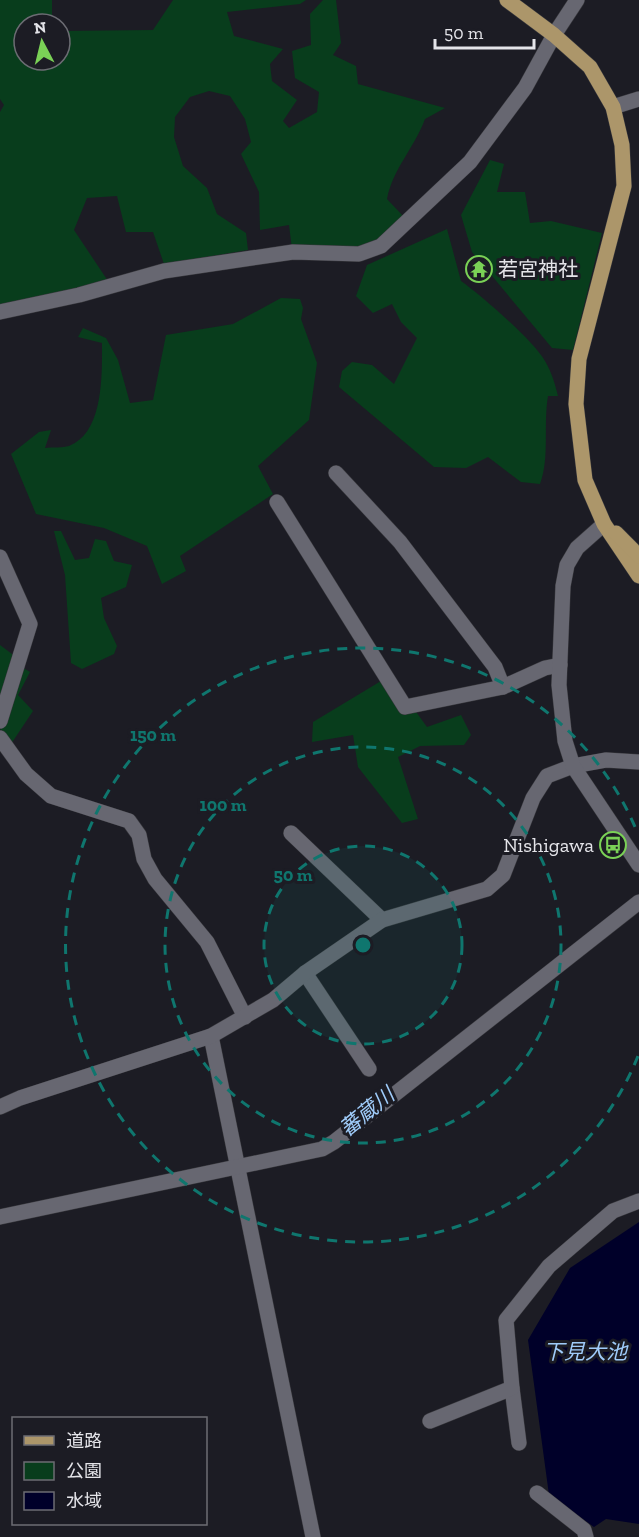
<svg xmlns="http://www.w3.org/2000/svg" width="639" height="1537" font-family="'Zilla Slab','Noto Sans JP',serif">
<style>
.green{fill:#083d1c}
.water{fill:#000029}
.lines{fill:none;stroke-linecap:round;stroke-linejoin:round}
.street-casing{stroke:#38383d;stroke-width:16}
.secondary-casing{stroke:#38383d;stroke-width:16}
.primary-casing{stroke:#38383d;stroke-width:16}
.street{stroke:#676771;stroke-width:15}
.secondary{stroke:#676771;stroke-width:15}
.primary{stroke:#ac966a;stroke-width:15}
.ring{fill:none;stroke:#0f766e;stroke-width:3;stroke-dasharray:10 8}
.labels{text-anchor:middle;stroke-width:6;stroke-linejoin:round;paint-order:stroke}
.poi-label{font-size:20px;fill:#e4e4e9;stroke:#1c1c24;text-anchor:start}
.water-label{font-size:21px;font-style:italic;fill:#9fcbf9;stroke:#1c1c24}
.centre{fill:#0f766e;stroke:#1c1c24;stroke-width:3}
.ring-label{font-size:18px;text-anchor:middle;font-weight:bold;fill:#0f766e;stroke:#1c1c24;stroke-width:6;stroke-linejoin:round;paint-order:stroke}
</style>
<rect width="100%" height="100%" fill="#1c1c24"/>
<g class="green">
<path d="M0,0H52V16L55,24H24V60H60V31L153,30L173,0H306L300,4L227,12L234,36L283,49L270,64L272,81L297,100L283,121L289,128L317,112L319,92L295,78L292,51L311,45L310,14L323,0H336L341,43L333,55L356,66L358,84L445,108L425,119C414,149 393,168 387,199L404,217L380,240L355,249H292L289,225L260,230L259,192L241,154L251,142L245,119L230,96L209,91L190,97L175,117L174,137L183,166L207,188L217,214L246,233L248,250L164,264L153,232H126L117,196L87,198L74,230L108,281L0,307V112L4,105L0,99Z"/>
<path d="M490,160L504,164L497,192H525L530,223L551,221L602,233L573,350L552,348L472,252L461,215Z"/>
<path d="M447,229L461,281C482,296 534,341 545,361C552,373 555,384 558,396H548C543,426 550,457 540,484L521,482L488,457L466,468L434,467L339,387L342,371L352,362L372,365L394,384L417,338L401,322L392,304L373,313L356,296L367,265Z"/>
<path d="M281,298L300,299L303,308L301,319L317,363L309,420L258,466L273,494L180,556L186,571L162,584L147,546L104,528L36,514L11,454L39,432L51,430L45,448C52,447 63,448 69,446C104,433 102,373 102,343L78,337L83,328L106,338L118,360L130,403L153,400L166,335L233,324Z"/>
<path d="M54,531H61L75,560L89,558L95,539L106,541L114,561L132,565L126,587L101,598L104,618L117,646L114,654L82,669L71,663L65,575Z"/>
<path d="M0,645L16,657L0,710Z"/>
<path d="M20,666L30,672L18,695L33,711L11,744L0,731Z"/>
<path d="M381,681L414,709L427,727L461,715L471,735L464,745L420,746L398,757L418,819L402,823L358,767L353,735L312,742L313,722Z"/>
</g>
<path class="water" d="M639,1222V1524L606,1519L594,1527L549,1495L528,1340L570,1268Z"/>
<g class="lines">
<defs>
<g id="street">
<path d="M613,107L639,99"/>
<path d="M0,312L79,295L164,271L293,252L359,254L381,246L470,162L525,88L554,35L577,0"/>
<path d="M336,473L400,542L495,667L503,687"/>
<path d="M277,502L405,707L503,687L545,668L560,665"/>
<path d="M0,557L30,624L0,721"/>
<path d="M0,738L26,774L51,796L129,821L139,835L144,859L155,879L207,942L245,1017"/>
<path d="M291,833L382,920"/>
<path d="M305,973L369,1069"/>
<path d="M211,1036L313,1537"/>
<path d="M0,1107L20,1098L211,1036L273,1000L305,973L382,920L487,889L503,875L533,798L547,776L573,766L606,760L639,762"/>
<path d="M0,1217L322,1149L334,1142L639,902"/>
<path d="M512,1388L519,1443"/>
<path d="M430,1421L512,1388L506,1320L549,1266L613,1211L639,1201"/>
<path d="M537,1493L584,1530L586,1537"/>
</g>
<path id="secondary" d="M604,524L577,548L567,565L563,586L559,685L565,741L573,766L639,865"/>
<g id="primary">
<path d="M507,0L554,35L590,67L613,107L622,145L624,186L579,359L576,404L585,480L604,524L639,576"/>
<path d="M616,533L639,556"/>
</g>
</defs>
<use href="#street" class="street-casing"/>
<use href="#secondary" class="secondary-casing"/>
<use href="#primary" class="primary-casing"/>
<use href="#street" class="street"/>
<use href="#secondary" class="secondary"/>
<use href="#primary" class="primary"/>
</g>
<circle cx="363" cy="945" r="99" fill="#0f766e" fill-opacity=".12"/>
<g class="ring">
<circle cx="363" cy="945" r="99"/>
<circle cx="363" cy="945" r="198"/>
<path d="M638 1056A297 297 0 1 1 638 834"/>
</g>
<defs>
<symbol id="temple-ring" viewBox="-11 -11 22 22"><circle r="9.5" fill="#1c1c24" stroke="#7ad156" stroke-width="1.5"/><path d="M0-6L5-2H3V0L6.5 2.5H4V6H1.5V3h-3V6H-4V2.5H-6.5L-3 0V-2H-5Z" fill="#7ad156"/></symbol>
<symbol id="bus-ring" viewBox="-11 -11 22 22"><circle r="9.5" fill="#1c1c24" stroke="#7ad156" stroke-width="1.5"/><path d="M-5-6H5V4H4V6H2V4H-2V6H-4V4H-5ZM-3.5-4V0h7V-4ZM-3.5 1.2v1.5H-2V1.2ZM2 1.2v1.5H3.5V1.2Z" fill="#7ad156"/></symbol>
</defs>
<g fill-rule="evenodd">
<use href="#temple-ring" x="464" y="254" width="30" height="30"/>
<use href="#bus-ring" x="598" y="830" width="30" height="30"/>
</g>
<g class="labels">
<g class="poi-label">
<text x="498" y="276">若宮神社</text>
<text x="594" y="852" text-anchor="end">Nishigawa</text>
</g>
<g class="water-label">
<text transform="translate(367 1112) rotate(-39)" y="7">蕃蔵川</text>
<text x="585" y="1359">下見大池</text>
</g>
</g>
<circle cx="363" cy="945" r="9" class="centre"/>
<g class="ring-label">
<text x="153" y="741">150 m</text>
<text x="223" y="811">100 m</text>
<text x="293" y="881">50 m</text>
</g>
<rect x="12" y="1417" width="195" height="108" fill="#1c1c24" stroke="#6c6c73" stroke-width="1.5"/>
<rect x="24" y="1436" width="30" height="9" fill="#ac966a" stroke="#6c6c73" stroke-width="1.5"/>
<text x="66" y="1447" font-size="18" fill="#e4e4e9">道路</text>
<rect x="24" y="1462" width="30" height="18" fill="#083d1c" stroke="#6c6c73" stroke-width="1.5"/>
<text x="66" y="1477" font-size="18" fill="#e4e4e9">公園</text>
<rect x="24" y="1492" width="30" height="18" fill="#000029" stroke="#6c6c73" stroke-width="1.5"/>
<text x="66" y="1507" font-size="18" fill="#e4e4e9">水域</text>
<g transform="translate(42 42) rotate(353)"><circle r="28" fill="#1c1c24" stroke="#6c6c73" stroke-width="1.5"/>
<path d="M0-4.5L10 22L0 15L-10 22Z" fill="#7ad156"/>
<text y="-9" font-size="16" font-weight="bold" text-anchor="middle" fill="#e4e4e9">N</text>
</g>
<path d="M435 39v9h99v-9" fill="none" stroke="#e4e4e9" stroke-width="3"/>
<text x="444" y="39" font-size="18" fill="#e4e4e9" stroke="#1c1c24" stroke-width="4.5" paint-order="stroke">50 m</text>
</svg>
